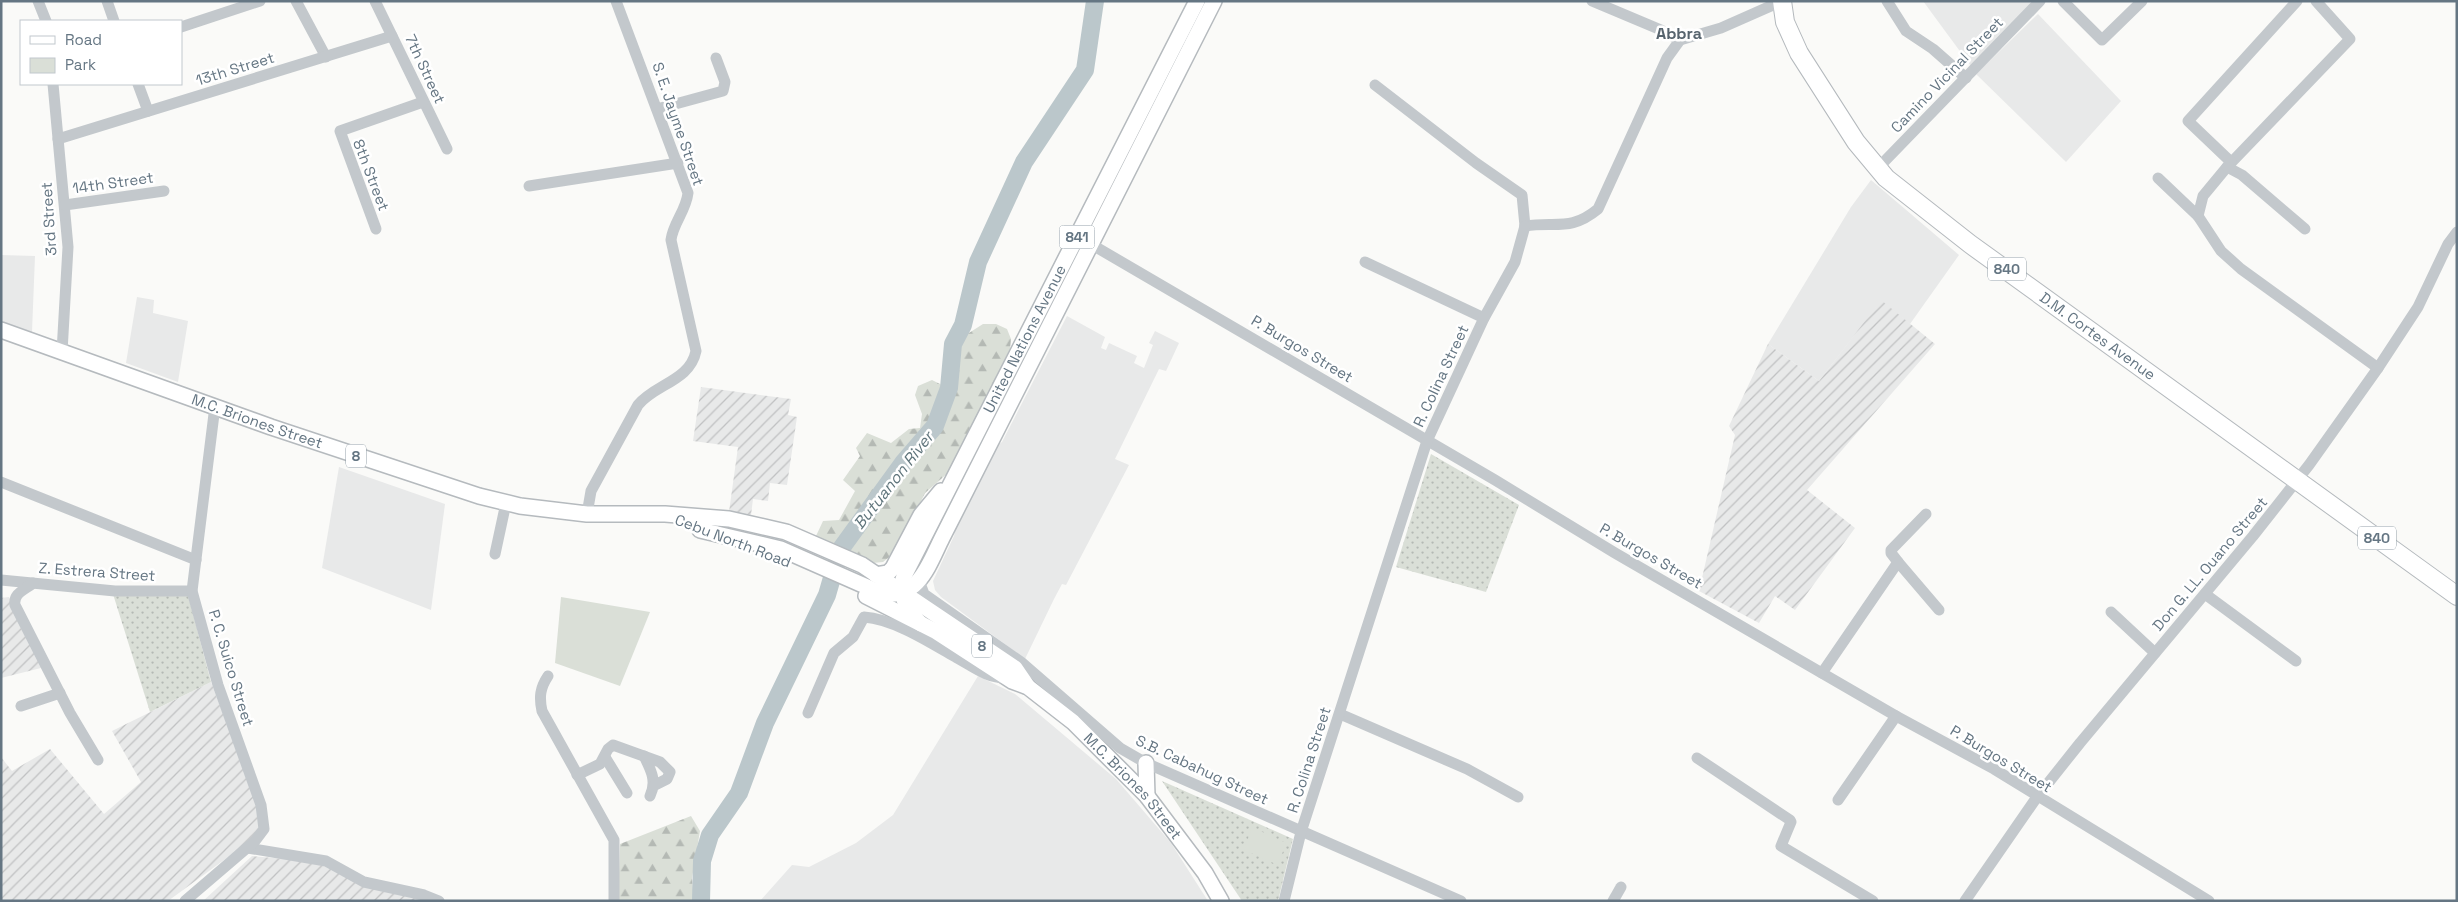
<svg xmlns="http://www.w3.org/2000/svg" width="2458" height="902" font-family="'Space Grotesk',sans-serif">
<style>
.built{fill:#e8e9e9}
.industrial{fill:url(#industrial-furrows)}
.green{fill:url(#green-dots)}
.forest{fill:url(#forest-firs)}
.pitch{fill:#dadfd7}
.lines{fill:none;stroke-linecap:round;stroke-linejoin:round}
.river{stroke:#bbc7cb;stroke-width:18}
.major-casing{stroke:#b5babe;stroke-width:18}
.highway-casing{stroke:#b4b9bd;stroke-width:20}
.minor{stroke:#c3c8cc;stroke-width:11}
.major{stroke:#fff;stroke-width:15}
.highway{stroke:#fff;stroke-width:18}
.labels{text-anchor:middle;stroke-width:5;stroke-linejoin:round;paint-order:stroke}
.shield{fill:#fff;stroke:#939fa8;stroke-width:1}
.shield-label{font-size:14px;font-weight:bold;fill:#657683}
.street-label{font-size:15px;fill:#657683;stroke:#fff}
.neighbourhood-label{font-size:16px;font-weight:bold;fill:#57646e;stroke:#fff}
.water-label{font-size:16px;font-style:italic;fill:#60757c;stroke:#fff}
</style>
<defs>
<pattern id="industrial-furrows" width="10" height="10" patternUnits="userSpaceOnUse" patternTransform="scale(1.25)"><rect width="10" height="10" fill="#e8e9e9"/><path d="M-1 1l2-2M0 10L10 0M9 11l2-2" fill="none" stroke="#c0c1c2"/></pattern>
<pattern id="green-dots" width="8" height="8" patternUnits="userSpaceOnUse" patternTransform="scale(1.25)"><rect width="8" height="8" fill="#dadfd7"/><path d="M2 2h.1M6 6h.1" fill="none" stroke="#b4b9b4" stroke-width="1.8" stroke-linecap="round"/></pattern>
<pattern id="forest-firs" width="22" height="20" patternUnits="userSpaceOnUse" patternTransform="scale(1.25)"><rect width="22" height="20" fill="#dadfd7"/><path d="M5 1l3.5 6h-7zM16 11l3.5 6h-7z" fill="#b4b9b4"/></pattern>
</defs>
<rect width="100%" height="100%" fill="#fafaf8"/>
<g class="built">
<path d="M1923,1H2031L2035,6L1973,69Z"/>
<path d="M2038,14L2121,101L2066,162L1976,74Z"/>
<path d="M1871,180L1959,255L1910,324L1881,301L1819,381L1768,344L1851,207Z"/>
<path d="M1,255L35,256L32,332L1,321Z"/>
<path d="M137,297L154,300L153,313L188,321L178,382L126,363Z"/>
<path d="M1067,316L1105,337L1101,348L1106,350L1109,343L1137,356L1134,363L1144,368L1153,345L1149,343L1155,331L1179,343L1166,371L1159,369L1115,459L1129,465L1066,585L1062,584L1054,599L1025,659L941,597L935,590L933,581L954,536L957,522L988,453L1002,442Z"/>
<path d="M339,467L445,504L431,610L322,568Z"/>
<path d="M978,676L1015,694L1116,779L1171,843L1208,901H760L792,865L809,867L856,843L893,815Z"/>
</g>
<g class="industrial">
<path d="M1881,300L1935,344L1807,490L1855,528L1795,610L1775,596L1759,623L1699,591L1735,435L1729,426L1768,344L1819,381Z"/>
<path d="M701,387L791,399L788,415L797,417L787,485L770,483L768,501L753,499L751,515L729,512L738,447L693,441Z"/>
<path d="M9,597L45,667L1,678V598Z"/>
<path d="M211,682L260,812L259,829L250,841L168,901H1V757L12,771L50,749L104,814L141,782L112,731Z"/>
<path d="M252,856L319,862L424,901H203Z"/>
</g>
<g class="green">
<path d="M1431,454L1519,505L1486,592L1396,567Z"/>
<path d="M113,594L188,595L211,682L150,712Z"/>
<path d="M1162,781L1293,839L1278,901H1242Z"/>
</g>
<g class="forest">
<path d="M983,324H996L1007,329L1011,339L1010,349L949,472L925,493L896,552L883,562L873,563L816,536L823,521L839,520L855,491L843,480L860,456L856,448L867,433L891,443L909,429L920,428L922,414L915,395L918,386L932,380L942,385L949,381L961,338Z"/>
<path d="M691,816L700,831L692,878L694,901H618L620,844Z"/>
</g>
<g class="pitch">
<path d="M561,597L650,612L620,686L555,663Z"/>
<path d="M1252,827L1286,843L1278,865L1244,850Z"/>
</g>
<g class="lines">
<path class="river" d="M701,901L702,861L710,835L739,793L765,723L827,595L840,550L903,463L935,426L949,388L953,344L963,325L978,262L1024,162L1085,70L1095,1"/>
<defs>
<g id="major">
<path id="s1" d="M1,330L271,427L479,496L520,506L587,514H665L729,519L786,532L862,565L1015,668L1028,687"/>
<path d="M700,530L781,549L881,593C918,601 929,564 942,538L1214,1"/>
<path d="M876,575L888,573L893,568L921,515L941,491"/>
<path id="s2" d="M866,596L935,631L1012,681L1028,687L1073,722L1147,796L1205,873L1221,901"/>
<path id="s3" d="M921,624C908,611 897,594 904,576L1197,1"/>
<path d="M1146,763L1147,796"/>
</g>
<g id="highway">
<path id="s4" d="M1782,1L1785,22L1799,53L1856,142L1886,178L1970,244L2457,596"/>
</g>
</defs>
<use href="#major" class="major-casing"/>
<use href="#highway" class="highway-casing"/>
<g class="minor">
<path d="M38,1L46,21"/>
<path d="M107,1L114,21"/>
<path d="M296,1L326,57"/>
<path d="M375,1L447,149"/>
<path d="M1592,1L1661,30L1680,40"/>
<path d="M1887,1L1906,31L1933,49L1966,78"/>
<path d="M2063,1L2102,40L2142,1"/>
<path d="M2316,1L2350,39L2227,167L2203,196L2198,216L2221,251L2241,269L2378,368"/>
<path d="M181,27L260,1"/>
<path d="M53,84L68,247L62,352"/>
<path d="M138,84L148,111"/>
<path d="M1375,85L1476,163L1522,195L1525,226"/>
<path d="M657,109L723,91L725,82L716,58"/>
<path d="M58,139L392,36"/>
<path d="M2231,162L2188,121L2297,1"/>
<path d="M2227,167L2242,175L2305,229"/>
<path d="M1877,169L2040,1"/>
<path d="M2158,178L2198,216"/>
<path d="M529,186L678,163"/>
<path d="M65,205L164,191"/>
<path d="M1525,226C1556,221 1570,232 1598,209L1667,58L1680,40L1721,28L1782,1"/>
<path d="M376,229L340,131L423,102"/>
<path d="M1077,236L1495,480L1615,553L1896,716L1994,769L2209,901"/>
<path d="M1365,262L1484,318"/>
<path d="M1,482L196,560"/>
<path d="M587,514L591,491L638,405C655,384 690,381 696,351L671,240C673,223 686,211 688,193L616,1"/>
<path d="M495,554L506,503"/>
<path d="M1898,562L1891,553V550L1926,514"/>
<path d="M922,577L921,586L924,594L1021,662L1120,748L1146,763L1461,901"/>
<path d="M1,580L115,591H192"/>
<path d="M33,583C25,590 13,593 15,605L70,713L98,760"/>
<path d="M2205,594L2296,661"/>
<path d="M2111,612L2155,653"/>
<path d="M1822,673L1898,562L1939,610"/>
<path d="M548,676C540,688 539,697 542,711L614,840V901"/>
<path d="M21,706L60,693"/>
<path d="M808,713L834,653L853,637L864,617C894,619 931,643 957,658C974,667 986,678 1006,678"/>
<path d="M1340,714L1467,769L1518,797"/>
<path d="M644,756C651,770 657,781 650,796"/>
<path d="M605,757L627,793"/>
<path d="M1697,758L1790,820L1791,822L1781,846L1873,901"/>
<path d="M577,775L600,764L608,749L613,745L660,762L670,772L667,779L655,785"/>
<path d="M1838,800L1896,716"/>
<path d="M248,848L326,861L364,882L424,895L439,901"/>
<path d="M185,901L255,841L264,829L261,805L218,685L192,591L215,406"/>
<path d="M1284,901L1301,832L1427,441L1484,318L1515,262L1525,226"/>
<path d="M1613,901L1621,887"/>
<path d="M1965,901L2037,797L2080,743L2253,536L2309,465L2378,368L2418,307L2448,244L2457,232"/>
</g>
<use href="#major" class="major"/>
<use href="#highway" class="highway"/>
</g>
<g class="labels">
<g class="shield">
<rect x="1059.5" y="225.5" width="35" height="23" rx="4"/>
<rect x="1988" y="257.5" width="38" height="23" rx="4"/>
<rect x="346" y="444.5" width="20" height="23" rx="4"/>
<rect x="2358" y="526.5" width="38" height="23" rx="4"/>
<rect x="972" y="634.5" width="20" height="23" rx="4"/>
</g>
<g class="shield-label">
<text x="1077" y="242">841</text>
<text x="2007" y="274">840</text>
<text x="356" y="461">8</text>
<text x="2377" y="543">840</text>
<text x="982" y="651">8</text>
</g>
<g class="street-label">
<text transform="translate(235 69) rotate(-17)" y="5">13th Street</text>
<text transform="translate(425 69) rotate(65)" y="5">7th Street</text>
<text transform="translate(1947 75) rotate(-46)" y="5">Camino Vicinal Street</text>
<text transform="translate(678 124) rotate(71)" y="5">S. E. Jayme Street</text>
<text transform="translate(371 175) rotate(69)" y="5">8th Street</text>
<text transform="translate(113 183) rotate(-8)" y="5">14th Street</text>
<text transform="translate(49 219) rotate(-94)" y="5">3rd Street</text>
<text dy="5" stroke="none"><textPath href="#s4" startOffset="472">D.M. Cortes Avenue</textPath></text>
<text dy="5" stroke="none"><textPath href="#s3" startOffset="320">United Nations Avenue</textPath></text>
<text transform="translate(1302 349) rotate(31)" y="5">P. Burgos Street</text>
<text transform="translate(1441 376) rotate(-65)" y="5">R. Colina Street</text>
<text dy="5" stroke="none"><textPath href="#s1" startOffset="272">M.C. Briones Street</textPath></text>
<text transform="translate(733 541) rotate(21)" y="5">Cebu North Road</text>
<text transform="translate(1651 556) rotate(30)" y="5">P. Burgos Street</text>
<text transform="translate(2210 564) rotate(-50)" y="5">Don G. LL. Ouano Street</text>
<text transform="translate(97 572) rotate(4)" y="5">Z. Estrera Street</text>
<text transform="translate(231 668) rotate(73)" y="5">P. C. Suico Street</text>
<text transform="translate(2001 759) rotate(31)" y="5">P. Burgos Street</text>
<text transform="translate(1309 760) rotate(-72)" y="5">R. Colina Street</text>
<text transform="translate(1202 770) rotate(25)" y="5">S.B. Cabahug Street</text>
<text dy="5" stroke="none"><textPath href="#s2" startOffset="331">M.C. Briones Street</textPath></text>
</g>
<g class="neighbourhood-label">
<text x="1679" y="39">Abbra</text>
</g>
<g class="water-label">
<text transform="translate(893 480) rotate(-52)" y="6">Butuanon River</text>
</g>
</g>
<rect width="2458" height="902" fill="none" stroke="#657683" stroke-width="5"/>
<rect x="20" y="20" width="162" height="65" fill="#ffffff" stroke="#c1c8cd"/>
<rect x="30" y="36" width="25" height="8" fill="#ffffff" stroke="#c1c8cd"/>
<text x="65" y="45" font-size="15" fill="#657683">Road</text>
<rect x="30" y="58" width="25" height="15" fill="#dadfd7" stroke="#c1c8cd"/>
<text x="65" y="70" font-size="15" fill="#657683">Park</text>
</svg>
